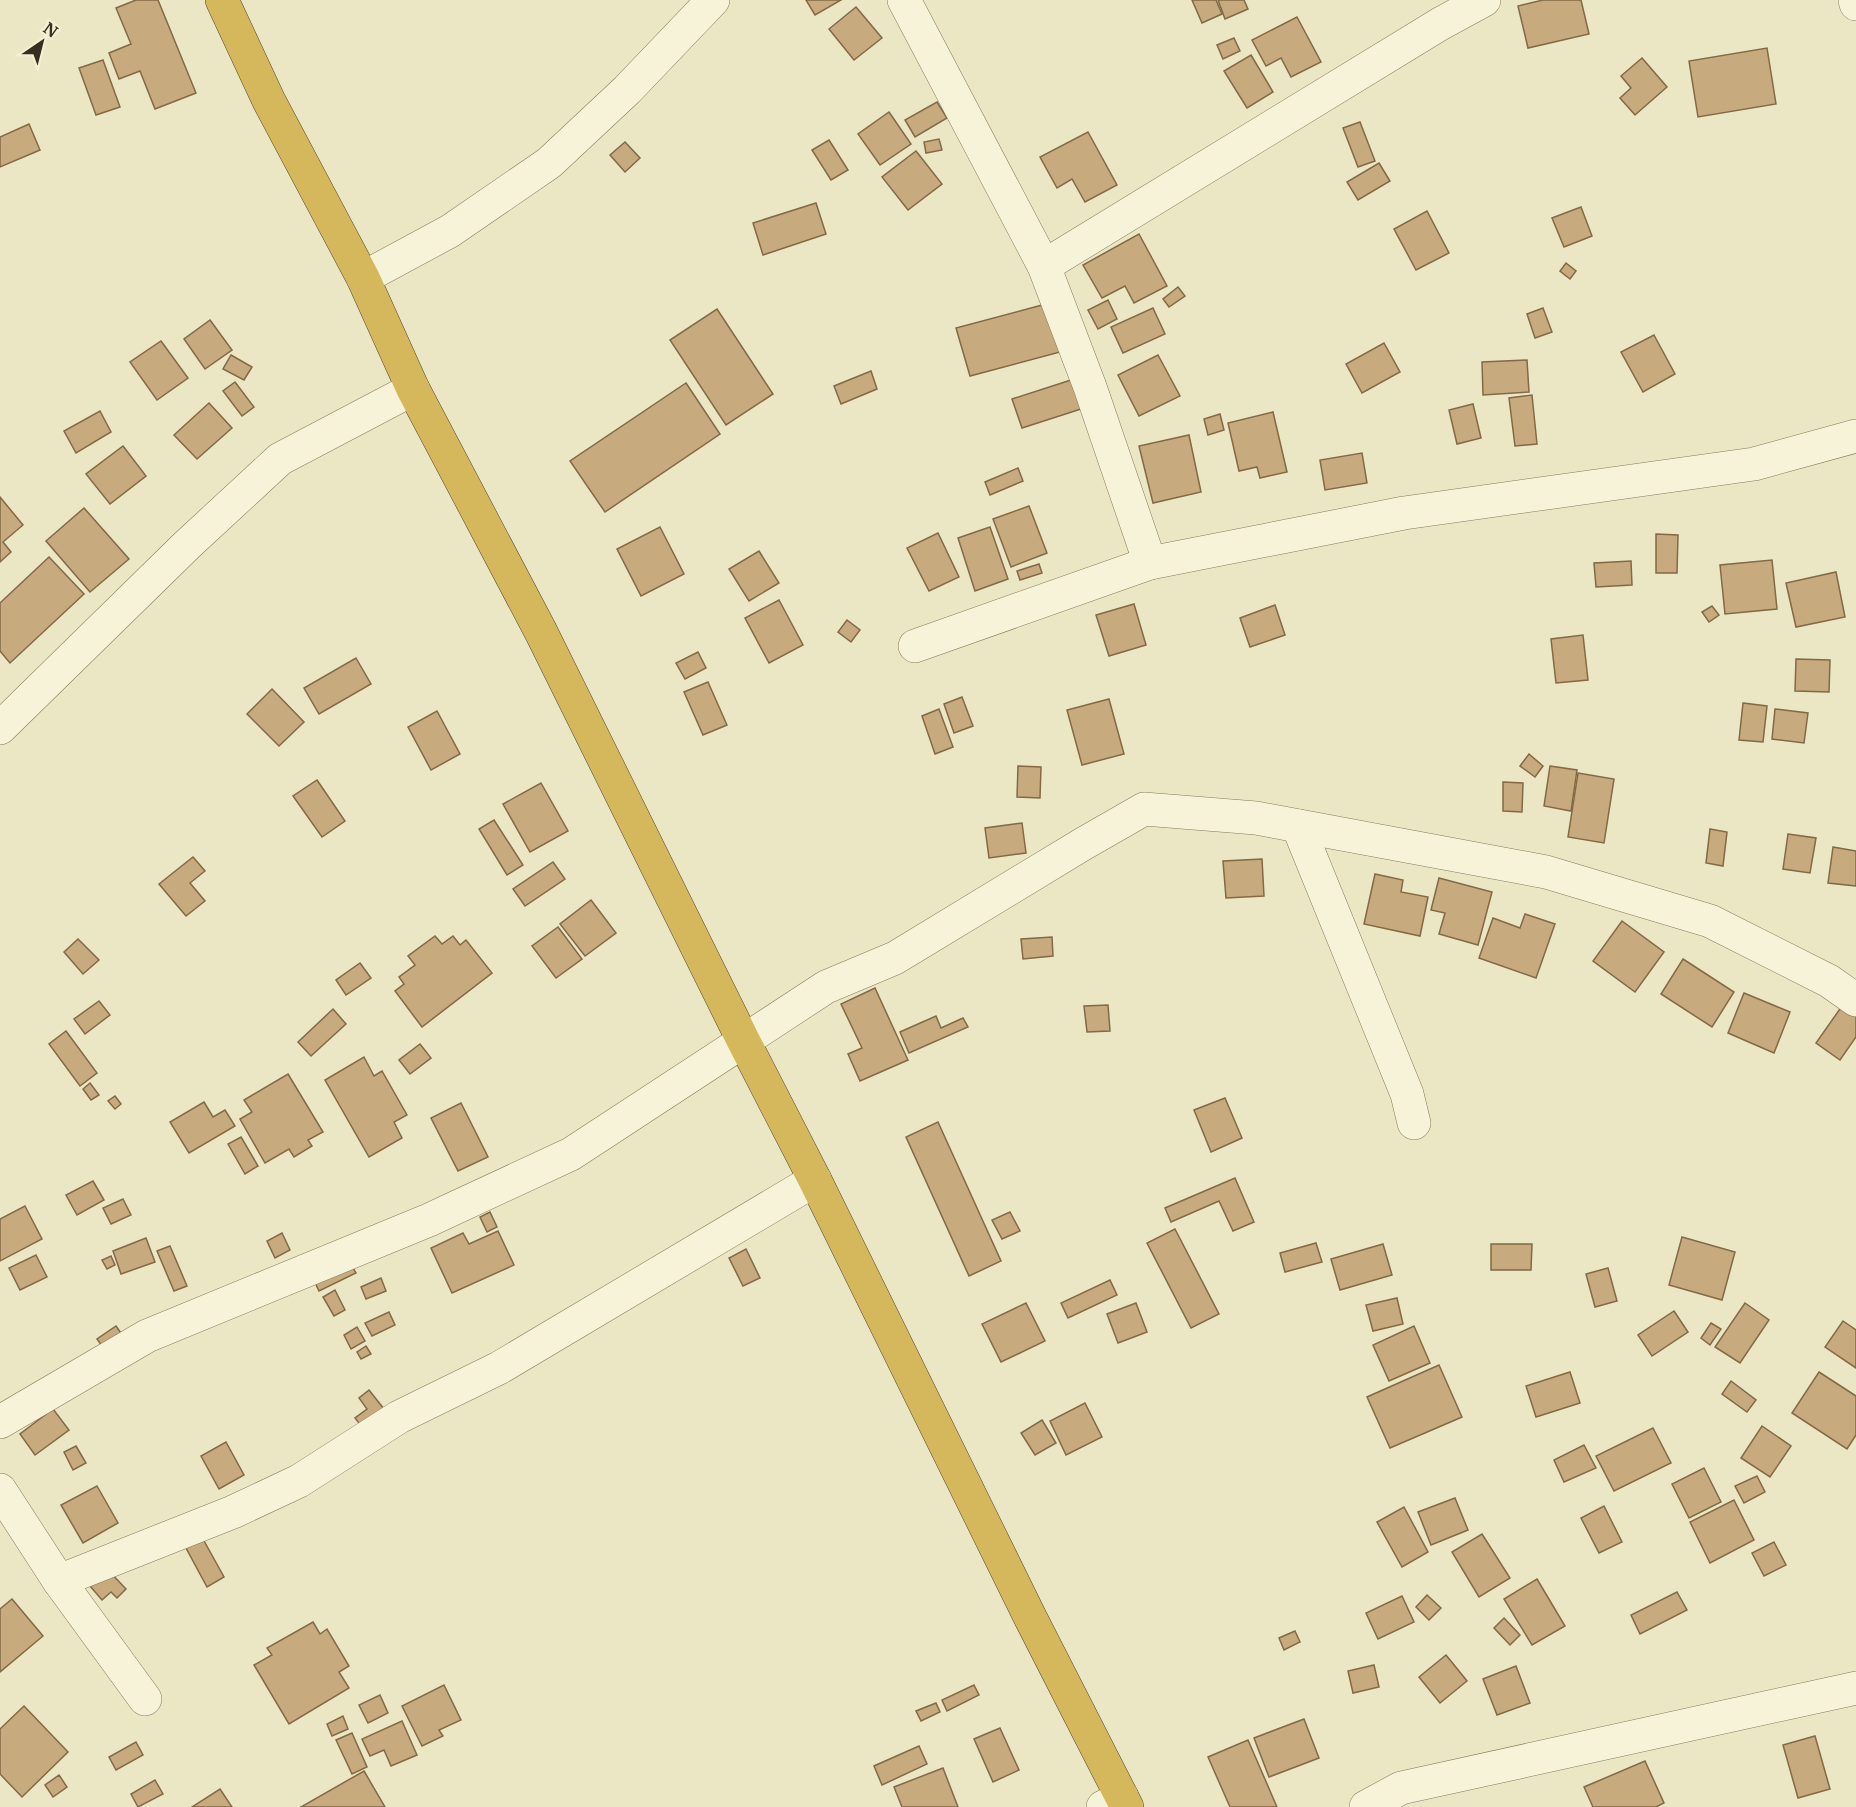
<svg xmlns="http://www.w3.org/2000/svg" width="1856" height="1807" font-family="Merriweather,serif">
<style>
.building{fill:#c7aa7e;stroke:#836944;stroke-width:1.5}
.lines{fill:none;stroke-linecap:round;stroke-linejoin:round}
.street-casing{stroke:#857a5c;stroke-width:34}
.highway-casing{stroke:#534730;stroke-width:34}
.street{stroke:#f7f3d8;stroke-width:33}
.highway{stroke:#d5b75c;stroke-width:33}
</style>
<rect width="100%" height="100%" fill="#ebe7c5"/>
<g class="building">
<path d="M136,0H158L196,93L155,109L140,71L119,79L109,53L131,44L116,8Z"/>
<path d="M806,0H841L815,15Z"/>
<path d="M1192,0H1216L1222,14L1202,23Z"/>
<path d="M1218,0H1244L1248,9L1225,19Z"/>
<path d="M1543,0H1581L1589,34L1528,48L1518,6Z"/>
<path d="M856,7L882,38L854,60L829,29Z"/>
<path d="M1297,17L1321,62L1291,77L1281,58L1266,66L1252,40Z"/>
<path d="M1234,38L1240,51L1223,59L1217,45Z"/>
<path d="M1767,48L1776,104L1698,117L1689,61Z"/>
<path d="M1251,55L1273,92L1247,108L1224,71Z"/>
<path d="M1642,58L1667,87L1635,115L1620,98L1631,88L1621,76Z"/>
<path d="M103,60L120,107L96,115L79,68Z"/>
<path d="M937,102L947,118L915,137L905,120Z"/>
<path d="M889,112L911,144L880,165L858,134Z"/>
<path d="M1360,122L1375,161L1358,167L1343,128Z"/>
<path d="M29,124L40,150L0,167V137Z"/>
<path d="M1088,132L1117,185L1085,202L1072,179L1057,188L1040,157Z"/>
<path d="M939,139L942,150L926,153L924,142Z"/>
<path d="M829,140L848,170L831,180L812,150Z"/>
<path d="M625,142L640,158L625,172L610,155Z"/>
<path d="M916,151L942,184L908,210L882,177Z"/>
<path d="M1379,163L1390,181L1358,200L1347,182Z"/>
<path d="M816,203L826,234L763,255L753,223Z"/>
<path d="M1581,207L1592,236L1564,247L1552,218Z"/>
<path d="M1427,211L1449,253L1416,270L1394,229Z"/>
<path d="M1139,234L1167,286L1134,303L1125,286L1102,298L1083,265Z"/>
<path d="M1566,263L1576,271L1570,279L1560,271Z"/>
<path d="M1178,287L1185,296L1169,307L1163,299Z"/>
<path d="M1108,300L1117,319L1098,329L1088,310Z"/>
<path d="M1046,304L1060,352L970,376L956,328Z"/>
<path d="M1153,308L1165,334L1123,353L1111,327Z"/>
<path d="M1543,308L1552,332L1535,338L1527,314Z"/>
<path d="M717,309L773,394L726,425L670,340Z"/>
<path d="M210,320L232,350L205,369L184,339Z"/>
<path d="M1654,335L1675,374L1643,392L1621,352Z"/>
<path d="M161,341L188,378L157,400L130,362Z"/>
<path d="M1384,343L1400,372L1362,393L1346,364Z"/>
<path d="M231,355L252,367L244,380L223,369Z"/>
<path d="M1158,355L1180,396L1139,416L1118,375Z"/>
<path d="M1527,360L1529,392L1483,395L1482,362Z"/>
<path d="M871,371L877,389L841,404L834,386Z"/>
<path d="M1071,380L1081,409L1022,428L1012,399Z"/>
<path d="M235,382L254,407L242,416L223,391Z"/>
<path d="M686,383L720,434L605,512L570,461Z"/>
<path d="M1532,395L1537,444L1515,446L1509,398Z"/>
<path d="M209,403L232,428L197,459L174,435Z"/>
<path d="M1473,404L1481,438L1457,444L1449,410Z"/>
<path d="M100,411L111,432L76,453L64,431Z"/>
<path d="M1273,412L1287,472L1260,478L1257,467L1239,471L1228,423Z"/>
<path d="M1220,414L1224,430L1208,435L1204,419Z"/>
<path d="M1189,435L1201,492L1153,503L1139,446Z"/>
<path d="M123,446L146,476L110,504L86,474Z"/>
<path d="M1362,453L1367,483L1325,490L1320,460Z"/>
<path d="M1018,468L1023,481L990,495L985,482Z"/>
<path d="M0,497L23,525L3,542L11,552L0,562Z"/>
<path d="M1029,506L1047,553L1011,567L993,519Z"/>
<path d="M84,508L129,559L90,592L46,541Z"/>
<path d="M660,527L684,574L641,596L617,549Z"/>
<path d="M990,527L1008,579L975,591L958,538Z"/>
<path d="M938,533L959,577L929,591L907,548Z"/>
<path d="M1656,534L1678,535L1677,573H1656Z"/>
<path d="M759,551L779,583L749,601L729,569Z"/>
<path d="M49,557L84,594L10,663L0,651V603Z"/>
<path d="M1772,560L1777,609L1725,614L1720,565Z"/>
<path d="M1631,561L1632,585L1596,587L1594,563Z"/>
<path d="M1039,564L1042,573L1020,580L1017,571Z"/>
<path d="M1836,572L1845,617L1796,627L1786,583Z"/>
<path d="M779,600L803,645L769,663L745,618Z"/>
<path d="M1134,604L1146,645L1109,656L1096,615Z"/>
<path d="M1275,605L1285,635L1250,647L1240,618Z"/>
<path d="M1712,606L1719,615L1709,622L1702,612Z"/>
<path d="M847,620L860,630L851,642L838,632Z"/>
<path d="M1583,635L1588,680L1556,683L1551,639Z"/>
<path d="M698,652L706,668L685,679L676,663Z"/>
<path d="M356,658L371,684L319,714L304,688Z"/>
<path d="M1796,659L1830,660L1829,692L1795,691Z"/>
<path d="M708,682L727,725L703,735L684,692Z"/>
<path d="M272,689L304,722L279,746L247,714Z"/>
<path d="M962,697L973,726L954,733L944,704Z"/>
<path d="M1109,699L1124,754L1082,765L1067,710Z"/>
<path d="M1743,703L1767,706L1763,742L1739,740Z"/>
<path d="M939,709L953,747L935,754L922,716Z"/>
<path d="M1775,709L1808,713L1804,743L1772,739Z"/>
<path d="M437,711L460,754L431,770L408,727Z"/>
<path d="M1529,754L1543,766L1535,777L1520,766Z"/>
<path d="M1018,766L1041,767L1040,798L1017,797Z"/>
<path d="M1550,766L1577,770L1571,811L1544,806Z"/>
<path d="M1578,773L1614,779L1604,843L1568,837Z"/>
<path d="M317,780L345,821L322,837L293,796Z"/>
<path d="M1503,782L1523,783L1522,812L1503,811Z"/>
<path d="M541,783L568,831L530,852L503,804Z"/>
<path d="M494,820L523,865L507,875L479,829Z"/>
<path d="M1022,823L1026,853L989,858L985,828Z"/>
<path d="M1710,829L1727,832L1723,866L1706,863Z"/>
<path d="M1788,834L1816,838L1810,873L1783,869Z"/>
<path d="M1833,847L1856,851V886L1828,883Z"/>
<path d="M193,857L205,871L190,883L205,901L186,916L159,884Z"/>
<path d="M1262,859L1264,896L1226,898L1223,861Z"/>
<path d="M553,862L565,879L525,906L513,889Z"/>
<path d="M1375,874L1403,880L1401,892L1428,897L1420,936L1364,924Z"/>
<path d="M1439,878L1492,892L1478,945L1439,934L1445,913L1431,910Z"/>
<path d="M591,900L616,933L585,956L560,924Z"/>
<path d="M1525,914L1555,924L1536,978L1479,958L1493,918L1520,928Z"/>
<path d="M1622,921L1664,952L1635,992L1593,961Z"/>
<path d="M558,927L582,959L556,978L532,946Z"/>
<path d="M435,936L442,944L453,936L460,945L466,940L492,973L422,1027L395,991L404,984L399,977L415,965L408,956Z"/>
<path d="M1052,937L1053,956L1023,959L1021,939Z"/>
<path d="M78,939L99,960L83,974L64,952Z"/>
<path d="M1683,959L1734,992L1712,1027L1661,994Z"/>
<path d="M360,963L371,978L346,995L336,980Z"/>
<path d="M875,988L908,1060L860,1081L848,1054L862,1048L841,1004Z"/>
<path d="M1744,993L1790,1012L1774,1053L1728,1033Z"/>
<path d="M99,1001L110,1015L85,1034L74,1019Z"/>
<path d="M1108,1005L1110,1031L1087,1032L1084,1006Z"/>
<path d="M1842,1006L1856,1015V1037L1840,1060L1816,1043Z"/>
<path d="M333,1009L346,1024L311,1056L298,1042Z"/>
<path d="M936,1016L941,1028L963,1018L968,1027L909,1053L900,1032Z"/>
<path d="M66,1031L97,1073L80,1086L49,1044Z"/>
<path d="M420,1044L431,1058L410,1074L399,1060Z"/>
<path d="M364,1057L374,1076L382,1071L407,1115L394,1122L402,1138L369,1157L325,1080Z"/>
<path d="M288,1074L323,1132L308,1140L312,1146L294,1157L289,1149L265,1163L240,1119L252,1112L244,1100Z"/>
<path d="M90,1083L99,1095L91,1100L83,1089Z"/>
<path d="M115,1096L121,1104L115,1109L108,1101Z"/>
<path d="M1225,1098L1242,1138L1211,1152L1194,1110Z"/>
<path d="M204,1102L213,1117L225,1110L235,1126L189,1153L170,1122Z"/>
<path d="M461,1103L488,1157L458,1171L431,1118Z"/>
<path d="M938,1122L1001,1261L969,1276L906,1137Z"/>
<path d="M241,1137L258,1166L245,1174L228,1144Z"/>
<path d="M1235,1178L1254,1222L1233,1231L1219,1201L1171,1222L1165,1208Z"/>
<path d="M93,1181L104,1200L77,1215L66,1195Z"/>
<path d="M123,1199L131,1215L111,1224L103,1208Z"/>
<path d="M25,1206L42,1239L0,1261V1219Z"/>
<path d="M490,1212L497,1227L487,1232L480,1217Z"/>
<path d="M1010,1212L1020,1231L1002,1239L992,1220Z"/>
<path d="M1175,1229L1219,1314L1191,1328L1147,1243Z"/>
<path d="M498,1231L514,1265L452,1293L431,1248L463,1233L469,1244Z"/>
<path d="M282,1233L290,1250L275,1258L267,1241Z"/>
<path d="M1682,1237L1735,1252L1722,1300L1669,1285Z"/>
<path d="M146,1238L155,1262L121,1274L113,1251Z"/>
<path d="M1316,1243L1322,1262L1285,1272L1280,1253Z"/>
<path d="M1383,1244L1392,1275L1340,1290L1331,1259Z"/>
<path d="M1491,1244H1532L1531,1270H1491Z"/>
<path d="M170,1246L187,1286L174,1291L157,1251Z"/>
<path d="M746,1249L760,1278L743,1286L729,1258Z"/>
<path d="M36,1255L47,1277L20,1290L9,1268Z"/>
<path d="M111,1256L115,1265L107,1269L102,1260Z"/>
<path d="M349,1261L356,1273L319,1291L313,1278Z"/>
<path d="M1608,1268L1617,1301L1595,1307L1586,1274Z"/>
<path d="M381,1278L386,1291L366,1299L361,1287Z"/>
<path d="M1110,1280L1117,1295L1068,1318L1061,1303Z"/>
<path d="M335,1290L345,1310L334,1316L323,1297Z"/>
<path d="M1397,1298L1403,1324L1373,1331L1366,1305Z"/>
<path d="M1026,1303L1045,1341L1001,1362L982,1324Z"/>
<path d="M1136,1303L1147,1332L1118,1343L1107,1314Z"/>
<path d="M1745,1303L1769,1320L1740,1363L1715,1347Z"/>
<path d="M1674,1311L1688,1332L1652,1356L1638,1335Z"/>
<path d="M389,1312L395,1325L372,1336L365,1323Z"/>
<path d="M1843,1321L1856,1330V1368L1825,1347Z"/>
<path d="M1711,1323L1721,1329L1710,1345L1701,1338Z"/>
<path d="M116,1326L123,1336L104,1349L97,1339Z"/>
<path d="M1414,1326L1430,1363L1389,1381L1373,1345Z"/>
<path d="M357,1327L365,1341L351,1349L344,1335Z"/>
<path d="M366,1346L371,1354L361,1359L357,1352Z"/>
<path d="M1439,1365L1462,1417L1390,1448L1367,1397Z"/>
<path d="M1570,1372L1580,1403L1536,1417L1526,1386Z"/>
<path d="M1819,1372L1856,1396V1435L1847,1449L1792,1413Z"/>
<path d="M1731,1381L1756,1400L1747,1412L1722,1394Z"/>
<path d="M369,1390L384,1409L362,1427L355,1418L367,1409L359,1398Z"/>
<path d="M1085,1403L1102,1437L1066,1455L1050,1421Z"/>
<path d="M53,1409L69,1430L35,1455L20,1434Z"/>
<path d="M1042,1420L1056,1443L1035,1455L1021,1433Z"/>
<path d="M1762,1426L1791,1446L1770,1477L1741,1458Z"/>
<path d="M1653,1428L1671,1463L1614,1491L1596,1456Z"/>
<path d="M226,1442L244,1475L219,1489L201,1456Z"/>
<path d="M1584,1445L1596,1468L1564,1482L1554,1460Z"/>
<path d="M76,1446L86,1463L73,1470L64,1452Z"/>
<path d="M1704,1468L1721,1502L1689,1518L1672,1484Z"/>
<path d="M1757,1476L1765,1492L1744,1503L1735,1486Z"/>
<path d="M97,1486L118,1523L83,1543L61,1505Z"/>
<path d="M1455,1498L1468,1530L1431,1545L1418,1512Z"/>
<path d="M1734,1500L1754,1540L1710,1563L1690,1522Z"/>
<path d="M1604,1506L1622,1542L1599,1553L1581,1518Z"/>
<path d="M1404,1507L1428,1552L1402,1567L1377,1522Z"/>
<path d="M1482,1534L1510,1578L1479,1597L1452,1552Z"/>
<path d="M203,1539L224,1577L207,1587L186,1548Z"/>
<path d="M1774,1542L1786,1565L1764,1576L1752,1553Z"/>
<path d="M108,1570L126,1589L117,1598L111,1592L102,1600L90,1586Z"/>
<path d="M1537,1579L1565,1626L1532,1645L1504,1599Z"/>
<path d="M1677,1592L1687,1610L1640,1634L1631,1615Z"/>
<path d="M1427,1595L1441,1608L1429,1620L1416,1607Z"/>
<path d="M1402,1596L1414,1622L1378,1639L1366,1613Z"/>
<path d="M12,1599L43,1636L0,1672V1609Z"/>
<path d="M1504,1618L1520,1635L1510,1645L1494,1628Z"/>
<path d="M313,1622L320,1634L327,1629L349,1666L339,1672L349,1688L289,1724L254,1665L272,1655L267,1648Z"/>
<path d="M1295,1631L1300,1642L1284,1650L1279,1638Z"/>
<path d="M1446,1655L1467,1681L1440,1703L1419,1677Z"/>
<path d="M1374,1665L1379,1687L1353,1693L1348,1671Z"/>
<path d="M1516,1666L1530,1703L1497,1715L1483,1679Z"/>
<path d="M444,1685L461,1720L439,1730L443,1736L422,1746L402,1706Z"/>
<path d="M974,1685L979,1695L947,1711L942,1700Z"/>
<path d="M380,1695L388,1713L368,1723L359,1705Z"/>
<path d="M936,1703L940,1712L921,1721L916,1711Z"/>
<path d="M24,1706L68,1752L22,1797L0,1774V1729Z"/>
<path d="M343,1716L348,1729L332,1736L327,1724Z"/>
<path d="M1304,1719L1319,1758L1269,1777L1254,1738Z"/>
<path d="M402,1721L417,1755L391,1766L384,1750L370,1756L362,1739Z"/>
<path d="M1000,1728L1019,1770L993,1782L974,1739Z"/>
<path d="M352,1733L367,1767L352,1774L336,1740Z"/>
<path d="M1815,1736L1830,1789L1798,1798L1783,1745Z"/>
<path d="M1248,1740L1277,1807H1230L1208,1757Z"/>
<path d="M136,1742L143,1755L116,1770L109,1757Z"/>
<path d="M919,1746L927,1764L882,1785L874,1766Z"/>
<path d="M1645,1761L1664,1803L1656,1807H1593L1584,1787Z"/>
<path d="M943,1768L958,1807H902L894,1787Z"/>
<path d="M364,1771L385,1807H301Z"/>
<path d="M59,1775L67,1787L53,1797L45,1785Z"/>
<path d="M155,1780L163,1794L138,1807L131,1794Z"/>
<path d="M220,1789L232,1807H192Z"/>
</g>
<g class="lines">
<defs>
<g id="street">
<path d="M904,0L1044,266L1090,387L1150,563"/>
<path d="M1855,0L1856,4"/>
<path d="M1044,266L1440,24L1484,0"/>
<path d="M363,278L450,231L549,163L627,90L713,0"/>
<path d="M915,646L1150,563L1404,513L1754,464L1856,436"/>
<path d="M0,728L187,545L280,459L413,389"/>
<path d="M1298,826L1407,1094L1414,1123"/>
<path d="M0,1422L147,1336L429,1220L571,1154L826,987L895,958L1083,844L1144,809L1256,818L1546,872L1710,921L1829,981L1856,1000"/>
<path d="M0,1490L59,1581L233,1512L299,1481L399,1417L499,1368L815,1180"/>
<path d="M59,1581L145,1699"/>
<path d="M1103,1807L1122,1797"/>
<path d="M1366,1807L1401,1788L1856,1688"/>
</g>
<path id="highway" d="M222,0L269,101L363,278L413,389L541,632L743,1040L815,1180L1030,1617L1127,1807"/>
</defs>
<use href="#street" class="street-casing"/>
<use href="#highway" class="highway-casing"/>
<use href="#street" class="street"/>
<use href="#highway" class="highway"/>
</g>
<g transform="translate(42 42) rotate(35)" stroke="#f3f0d4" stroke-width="4.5" paint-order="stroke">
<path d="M0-4.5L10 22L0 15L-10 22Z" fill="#362f1f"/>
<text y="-9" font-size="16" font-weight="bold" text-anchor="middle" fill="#362f1f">N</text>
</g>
</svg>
